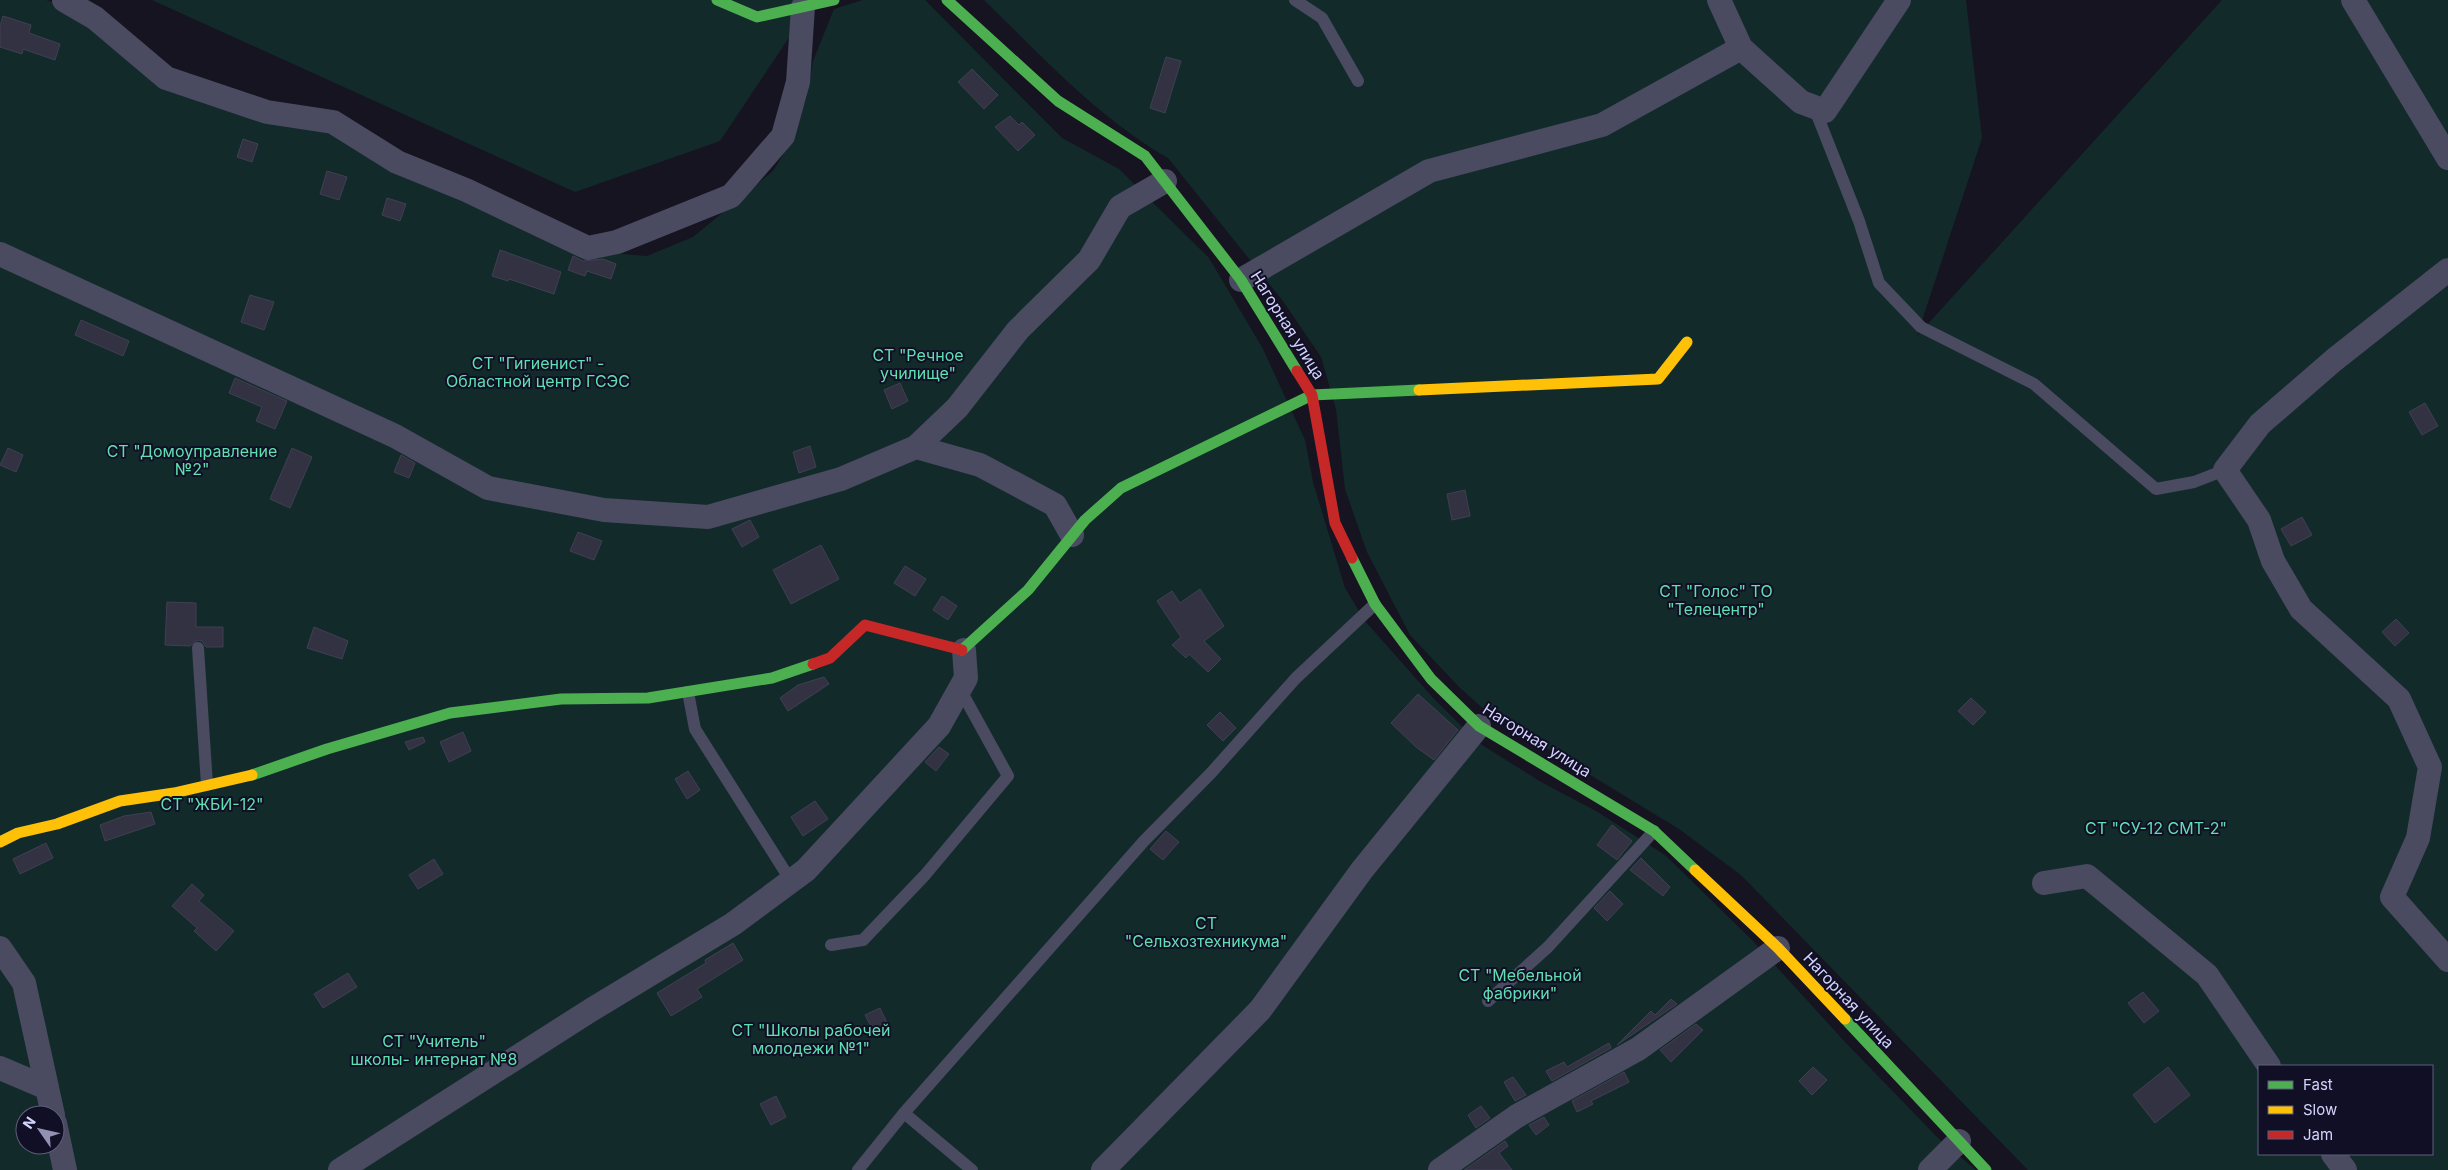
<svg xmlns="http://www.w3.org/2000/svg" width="2448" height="1170" font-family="Inter,sans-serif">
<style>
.green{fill:#122b2a;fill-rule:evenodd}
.building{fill:#333242;stroke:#403f54}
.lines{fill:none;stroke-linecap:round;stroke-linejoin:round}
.lane{stroke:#4a4a61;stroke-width:12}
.street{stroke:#4a4a61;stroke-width:24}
.fast{stroke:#4caf50;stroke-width:11}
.slow{stroke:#ffc107;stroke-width:11}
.jam{stroke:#c62828;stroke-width:11}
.labels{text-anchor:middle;stroke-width:4;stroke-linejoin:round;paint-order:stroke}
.street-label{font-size:16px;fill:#d4d4ff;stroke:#110f25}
.park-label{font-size:16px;fill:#60dfb1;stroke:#110f25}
</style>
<rect width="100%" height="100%" fill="#151420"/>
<g class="green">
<path d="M0,0H46L53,2L154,75L320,125L588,251L647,256L693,237L773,171L794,137L807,96L813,61L834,9L863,0H925L1062,138L1119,169L1209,258L1263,349L1305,440L1313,482L1345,588L1365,621L1435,700L1479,743L1541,782L1596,811L1665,855L1751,939L1845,1042L1940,1140L1976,1170H0ZM25,1115H55V1145H25Z"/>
<path d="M152,0H814L720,141L575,192Z"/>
<path d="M984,0H1966L1982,138L1917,336L2222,0H2448V1170H2028L1741,875L1679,829L1487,712L1459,687L1410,635L1367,552L1345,489L1336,409L1321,357L1283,301L1168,158C1097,117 1042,56 984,0ZM2259,1066H2432V1154H2259Z"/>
</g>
<g class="building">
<path d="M3,16L31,25L29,33L60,44L55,60L23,49L22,54L0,47V26Z"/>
<path d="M1166,57L1181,61L1165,113L1150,108Z"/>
<path d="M972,69L998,95L984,109L958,82Z"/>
<path d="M1010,116L1019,125L1022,122L1035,135L1018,151L995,127Z"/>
<path d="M243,139L258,144L252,162L237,157Z"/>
<path d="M327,171L347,177L339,200L320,194Z"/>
<path d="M387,198L406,204L400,221L382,215Z"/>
<path d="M500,250L561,272L554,294L509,279L508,281L492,276Z"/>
<path d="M573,256L583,261L603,259L616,264L611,279L587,271L585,276L568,270Z"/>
<path d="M250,295L274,302L264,330L241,322Z"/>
<path d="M81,320L129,341L123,356L75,335Z"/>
<path d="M235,378L287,401L275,429L256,421L262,407L229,393Z"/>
<path d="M900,383L908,401L892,409L884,390Z"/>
<path d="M2425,403L2438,426L2422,435L2409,412Z"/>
<path d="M810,446L816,467L799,473L793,452Z"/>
<path d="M8,448L23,455L16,472L0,465Z"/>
<path d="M292,448L312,457L290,508L270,499Z"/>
<path d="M401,455L415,463L409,478L394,472Z"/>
<path d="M1465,490L1470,516L1452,520L1447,494Z"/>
<path d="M2302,517L2312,535L2291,546L2281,529Z"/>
<path d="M750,520L759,537L742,547L732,529Z"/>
<path d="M578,532L602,541L594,560L570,551Z"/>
<path d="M821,545L839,579L791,604L773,570Z"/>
<path d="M905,566L926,579L915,596L894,583Z"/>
<path d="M1200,589L1224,626L1204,641L1221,659L1208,672L1189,654L1186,658L1172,645L1181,637L1157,601L1172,591L1180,603Z"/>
<path d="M942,596L957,606L948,620L933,610Z"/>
<path d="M167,602L196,603V627H223V647H206L202,641L198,640L190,646L165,645Z"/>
<path d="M2396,619L2409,633L2395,646L2382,632Z"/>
<path d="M314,627L348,641L342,659L307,648Z"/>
<path d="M824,677L829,684L788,711L780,698L798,685Z"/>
<path d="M1418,694L1458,730L1434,760L1416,747L1391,723Z"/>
<path d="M1971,698L1986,712L1973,725L1958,711Z"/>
<path d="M1220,712L1236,728L1223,741L1207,725Z"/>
<path d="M463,732L471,751L449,762L440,742Z"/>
<path d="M423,737L425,742L409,750L405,742Z"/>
<path d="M939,747L949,754L936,771L925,762Z"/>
<path d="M688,771L700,790L687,799L675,779Z"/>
<path d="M815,801L828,819L803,836L791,817Z"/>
<path d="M151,812L155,824L105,841L100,825L124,816Z"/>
<path d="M1612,825L1632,841L1617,860L1597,845Z"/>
<path d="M1166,831L1179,842L1163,860L1150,849Z"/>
<path d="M46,843L53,858L20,874L13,859Z"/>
<path d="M1641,858L1670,887L1663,896L1630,870Z"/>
<path d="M434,859L443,874L418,889L409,875Z"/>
<path d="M192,884L204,895L199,901L234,931L216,951L194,931L197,928L172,906Z"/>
<path d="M1610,891L1623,904L1607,921L1594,908Z"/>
<path d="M733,943L743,960L697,989L702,997L671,1016L657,993L706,963L705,960Z"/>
<path d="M348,973L357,987L323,1008L314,994Z"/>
<path d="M2143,992L2159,1011L2144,1023L2128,1003Z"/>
<path d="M1671,999L1677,1004L1617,1045L1651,1011L1655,1015Z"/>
<path d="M880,1008L889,1027L875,1034L865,1015Z"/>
<path d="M1696,1024L1703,1030L1671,1062L1660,1050Z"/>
<path d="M1609,1043L1611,1048L1552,1081L1546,1071L1564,1062L1567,1067Z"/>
<path d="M1813,1067L1827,1080L1812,1095L1799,1081Z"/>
<path d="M2168,1067L2190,1095L2155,1123L2133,1095Z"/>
<path d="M1624,1072L1629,1082L1591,1101L1593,1104L1577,1112L1572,1101Z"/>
<path d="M1513,1077L1526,1095L1515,1101L1504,1082Z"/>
<path d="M776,1096L786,1117L771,1125L760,1104Z"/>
<path d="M1481,1106L1490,1118L1476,1128L1468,1115Z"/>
<path d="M1544,1117L1549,1125L1536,1135L1529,1125Z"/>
<path d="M1505,1141L1508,1146L1499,1153L1512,1170H1464Z"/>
</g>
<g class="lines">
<g class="lane">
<path d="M1295,0L1322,18L1358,81"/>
<path d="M1814,107L1859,221L1879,283L1921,327L2034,384L2156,489L2194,482L2225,470"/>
<path d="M198,648L207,785"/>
<path d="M688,692L695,729L791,881"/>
<path d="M831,945L863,940L925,875L1008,776L960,689"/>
<path d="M1488,1001L1548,947L1654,831"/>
<path d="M904,1113L972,1170"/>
<path d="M858,1170L904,1113L1144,841L1211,773L1296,678L1375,604"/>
</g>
<g class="street">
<path d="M64,0L95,18L166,78L267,112L333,122L397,162L466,190L588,248L617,242L731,196L783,136L798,82L803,7"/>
<path d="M1719,0L1741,48L1801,102L1825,111L1899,0"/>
<path d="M2353,0L2448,158"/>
<path d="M0,254L395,436L488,488L604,510L708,517L841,479L916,447L980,465L1055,505L1072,535"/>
<path d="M2448,270L2334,360L2260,424L2225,470L2259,520L2273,561L2301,609L2399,699L2430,767L2418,838L2392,897L2448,960"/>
<path d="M1241,280L1429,171L1602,125L1741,48"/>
<path d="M916,447L957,408L1018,330L1089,260L1120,207L1165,181"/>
<path d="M2044,883L2087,876L2207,975L2269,1066"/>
<path d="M0,948L24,983L53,1115"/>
<path d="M0,1068L47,1088"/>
<path d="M55,1123L65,1170"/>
<path d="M2333,1154L2345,1170"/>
<path d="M340,1170L591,1010L733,924L806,870L939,726L966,678L964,650"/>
<path d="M1103,1170L1260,1010L1362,870L1479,726"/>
<path d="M1440,1170L1517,1116L1638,1049L1778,948"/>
<path d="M1930,1170L1959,1141"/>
</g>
<g class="fast">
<path d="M717,0L757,17L834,0"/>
<path d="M947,0L1058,101L1145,156L1241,280L1297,371"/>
<path d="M1352,558L1375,604L1431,679L1479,726L1654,831L1695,870"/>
<path d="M962,650L1028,590L1085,520L1121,488L1312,395L1419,390"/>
<path d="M252,775L327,749L450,713L561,699L648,698L772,678L813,664"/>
<path d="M1845,1019L1986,1170"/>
</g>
<g class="slow">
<path d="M1419,390L1658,379L1687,342"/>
<path d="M0,842L18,833L57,824L120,801L174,793L252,775"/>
<path d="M1695,870L1778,948L1845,1019"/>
</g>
<g class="jam">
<path d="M1297,371L1312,395L1335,523L1352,558"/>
<path d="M813,664L830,658L865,625L962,650"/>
</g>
</g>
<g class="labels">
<g class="street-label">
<text transform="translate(1288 325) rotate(58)" y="6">Нагорная улица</text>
<text transform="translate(1537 740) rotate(32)" y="6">Нагорная улица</text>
<text transform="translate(1849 1000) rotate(47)" y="6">Нагорная улица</text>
</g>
<g class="park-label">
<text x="918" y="361">СТ "Речное<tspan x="918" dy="18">училище"</tspan></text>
<text x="538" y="369">СТ "Гигиенист" -<tspan x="538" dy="18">Областной центр ГСЭС</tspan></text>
<text x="192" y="457">СТ "Домоуправление<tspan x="192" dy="18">№2"</tspan></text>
<text x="1716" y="597">СТ "Голос" ТО<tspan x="1716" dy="18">"Телецентр"</tspan></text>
<text x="212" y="810">СТ "ЖБИ-12"</text>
<text x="2156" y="834">СТ "СУ-12 СМТ-2"</text>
<text x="1206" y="929">СТ<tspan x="1206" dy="18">"Сельхозтехникума"</tspan></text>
<text x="1520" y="981">СТ "Мебельной<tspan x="1520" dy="18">фабрики"</tspan></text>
<text x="811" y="1036">СТ "Школы рабочей<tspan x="811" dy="18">молодежи №1"</tspan></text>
<text x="434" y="1047">СТ "Учитель"<tspan x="434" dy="18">школы- интернат №8</tspan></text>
</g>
</g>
<rect x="2258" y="1065" width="175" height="90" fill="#110f25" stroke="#5f5e7c"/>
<rect x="2268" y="1081" width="25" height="8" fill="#4caf50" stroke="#5f5e7c"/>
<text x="2303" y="1090" font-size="15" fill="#d4d4ff">Fast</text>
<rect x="2268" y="1106" width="25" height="8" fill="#ffc107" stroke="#5f5e7c"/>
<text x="2303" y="1115" font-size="15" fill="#d4d4ff">Slow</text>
<rect x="2268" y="1131" width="25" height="8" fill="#c62828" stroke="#5f5e7c"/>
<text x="2303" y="1140" font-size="15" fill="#d4d4ff">Jam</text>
<g transform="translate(40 1130) rotate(304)"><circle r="24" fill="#110f25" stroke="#5f5e7c"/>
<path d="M0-4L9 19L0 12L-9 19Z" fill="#9191b1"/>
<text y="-8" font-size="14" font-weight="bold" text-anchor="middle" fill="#d4d4ff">N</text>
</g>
</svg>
